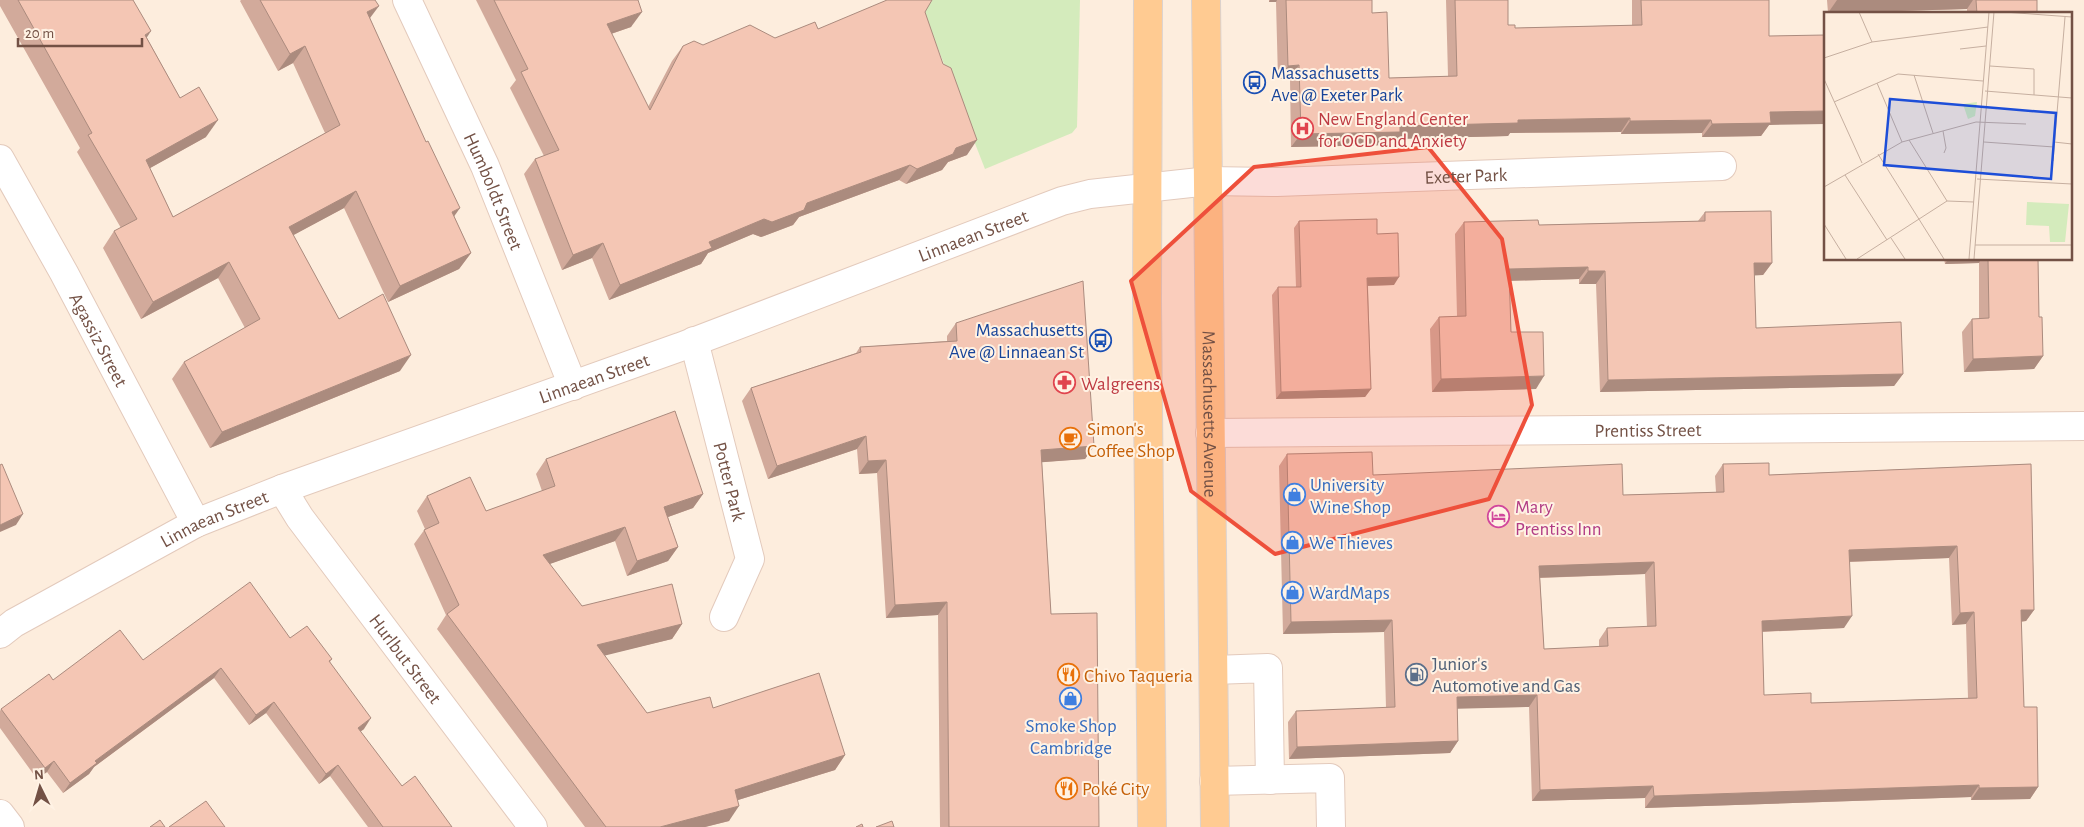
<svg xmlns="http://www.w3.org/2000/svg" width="2084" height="827" font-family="'Alegreya Sans',sans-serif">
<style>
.green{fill:#d4ebbc}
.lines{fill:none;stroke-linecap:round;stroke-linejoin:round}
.minor-casing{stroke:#e3cabc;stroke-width:30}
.major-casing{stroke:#dbd2cf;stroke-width:30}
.minor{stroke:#fff;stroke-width:28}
.major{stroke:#ffcb92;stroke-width:28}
.wall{fill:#d2aa9b;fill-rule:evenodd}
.shaded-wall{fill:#ab8b7e}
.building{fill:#f4c6b4;stroke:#ab8b7e;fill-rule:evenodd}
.marked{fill:#ee503b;fill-opacity:0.2;stroke:#ee503b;stroke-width:4;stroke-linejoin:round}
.labels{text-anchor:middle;stroke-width:4;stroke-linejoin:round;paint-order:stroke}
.transit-label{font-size:19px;fill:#164399;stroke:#fff2e4;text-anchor:start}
.health-label{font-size:19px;fill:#be3a42;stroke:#fff2e4;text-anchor:start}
.street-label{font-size:19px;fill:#735145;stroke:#fff2e4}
.food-label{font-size:19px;fill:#c56008;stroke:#fff2e4;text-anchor:start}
.shop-label{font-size:19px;fill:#366cbe;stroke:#fff2e4;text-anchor:start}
.hotel-label{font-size:19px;fill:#b23c85;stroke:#fff2e4;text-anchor:start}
.service-label{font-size:19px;fill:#4e5e75;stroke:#fff2e4;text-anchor:start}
.inset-road{fill:none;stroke:#c6afa0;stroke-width:1}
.view{fill:#1d4ed8;fill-opacity:0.15;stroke:#1d4ed8;stroke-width:2.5}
.inset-edge{fill:none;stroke:#735145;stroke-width:2.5}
</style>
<rect width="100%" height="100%" fill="#fdeddd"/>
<path class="green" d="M919,0H1080L1077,127L1072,133L985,169Z"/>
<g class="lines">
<defs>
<g id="minor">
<path id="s1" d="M407,0L485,166L573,386"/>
<path id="s2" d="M0,159L64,273L196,523"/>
<path id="s3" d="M694,341L750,559L724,617"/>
<path id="s4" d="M1210,433L2084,426"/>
<path id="s5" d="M282,489L300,518L533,827"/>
<path id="s6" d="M0,634L14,623L196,523L282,489L680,347L1062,201L1090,194L1209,181L1277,182L1722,166"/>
<path d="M1214,670L1268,668L1270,780"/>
<path d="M1214,781L1330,778L1331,827"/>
<path d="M0,814L10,827"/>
</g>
<g id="major">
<path d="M1148,0L1147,301L1152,827"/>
<path id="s7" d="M1206,0L1215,827"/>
</g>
</defs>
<use href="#minor" class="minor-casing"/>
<use href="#major" class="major-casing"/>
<use href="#minor" class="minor"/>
<use href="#major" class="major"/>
</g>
<g class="wall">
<path d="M0,0H133L147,38L180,98L206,137L150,168L173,217L325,133L293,63L278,71L240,1L241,0H375L370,18L454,216L471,253L459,269L388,302L344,208L293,235L339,319L400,371L210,448L172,379L184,362L245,328L218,278L141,319L103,248L114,231L121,228L77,152L80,148L0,6Z"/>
<path d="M476,0H638L631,27L611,34L648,107L672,61L683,46L703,45L775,38L818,29L925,12L967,155L948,162L942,170L906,184L899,180L799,217L793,225L761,237L753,234L708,253L701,264L609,300L592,258L562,270L524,174L535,159L544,156L510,88L516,80Z"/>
<path d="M1269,0H1372V13L1389,78L1448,76L1446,0H1508V25L1515,28L1632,25V0H1769V125L1761,136L1702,137V133L1621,134V132L1510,133L1508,136L1395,139L1391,145L1291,147L1290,79H1278L1276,2H1269Z"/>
<path d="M1827,0H2037V14H1967V9L1828,13Z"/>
<path d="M1705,212L1772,263L1763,275H1754L1756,328L1903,374L1894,386L1600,392L1596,284H1579V279L1509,281L1511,332L1536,389L1432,392L1430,329L1439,317L1457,316L1455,234L1464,222L1539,225L1698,221Z"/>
<path d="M1299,221L1377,234L1394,285L1368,286L1371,389L1365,397L1276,399L1272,295L1278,287H1296L1294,228Z"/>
<path d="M1944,259H2038L2039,317L2043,356L2034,369L1964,372L1962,332L1972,319H1979V263L1945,264Z"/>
<path d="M956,323L1094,446L1085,459L1042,462L1051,614L1099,827H940L938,615L886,618L877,473L859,474L857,449L768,479L742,401L751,388L856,353L860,347L947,341V336Z"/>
<path d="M1287,454L1373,475L1623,495L1716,492L1715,476L1723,464L1769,475L2031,464L2034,610L2026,621L2021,622L2024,707L2038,787L2030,799L1971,800V797L1645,808V798L1532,801L1529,707L1457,708L1458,741L1450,753L1289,759L1288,722L1296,711L1386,708L1384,632L1283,634L1279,466ZM1949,558L1952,625L1966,624L1968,698L1811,703L1764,695L1762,632L1844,628L1849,562ZM1645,574L1647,627L1607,628L1599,640V647L1544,649L1540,578Z"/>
<path d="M546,459L703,494L693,508L668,517L678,547L668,561L627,576L615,541L549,564L582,606L682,624L672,639L604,655L647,713L713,708L845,755L835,770L738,800L729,821L705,827H585L437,629L446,615L414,544L425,529L417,511L427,496L486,511L542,491L536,474Z"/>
<path d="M290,638L332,659L330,662L364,729L360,732L402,786L452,827H368L330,776L319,784L266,713L249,725L214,678L94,767L89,774L63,793L47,772L37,779L0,728V711L1,709L53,680L143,660Z"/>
</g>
<g class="shaded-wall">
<path d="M1270,0H1277L1276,2H1269Z"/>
<path d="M1837,0H1973L1967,9L1828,13Z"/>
<path d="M379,6L367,22V12Z"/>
<path d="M642,12L631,27L596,39L607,24Z"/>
<path d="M151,31L140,48L145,35Z"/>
<path d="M305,46L293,63L278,71L290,54Z"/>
<path d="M1299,65L1290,79H1278L1288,66Z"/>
<path d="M1825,111V124L1769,125L1761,136L1702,137L1712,124L1770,112Z"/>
<path d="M1630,118L1621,132L1510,133L1508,136L1395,139L1391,145L1291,147L1301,134L1400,126L1518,120Z"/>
<path d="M218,120L206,137L134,177L146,160Z"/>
<path d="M1711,120L1702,133L1621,134L1630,121Z"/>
<path d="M977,140L967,155L948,162L942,170L906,184L917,169L956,148Z"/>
<path d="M910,165L899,180L799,217L793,225L761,237L753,234L708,253L701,264L609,300L620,285L709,242L764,219Z"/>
<path d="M356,191L344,208L277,244L289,227Z"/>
<path d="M460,208L448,225L452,212Z"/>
<path d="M603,243L592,258L562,270L573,255Z"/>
<path d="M471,253L459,269L388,302L400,286Z"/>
<path d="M1948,259H1981L1979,263L1945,264Z"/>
<path d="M229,262L218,278L141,319L153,302Z"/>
<path d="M1754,263H1772L1763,275L1745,276Z"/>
<path d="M1588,267L1579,279L1500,281L1509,269Z"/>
<path d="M1588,271H1605L1596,284H1579Z"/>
<path d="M1399,277L1394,285L1362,286L1367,278Z"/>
<path d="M411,355L400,371L210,448L222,432Z"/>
<path d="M2043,356L2034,369L1964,372L1973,359Z"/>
<path d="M1903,374L1894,386L1600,392L1608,380Z"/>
<path d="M1544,376L1536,389L1432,392L1441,379Z"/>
<path d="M1371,389L1365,397L1276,399L1281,392Z"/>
<path d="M866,436L857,449L768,479L777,466Z"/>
<path d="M1094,446L1085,459L1032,463L1041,450Z"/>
<path d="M886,460L877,473L859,474L868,461Z"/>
<path d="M703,494L693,508L654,522L664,507Z"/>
<path d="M23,514L16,525L0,532V525Z"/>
<path d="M625,527L615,541L533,570L543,555Z"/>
<path d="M1957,546L1949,558L1841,562L1849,550Z"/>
<path d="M678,547L668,561L627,576L637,561Z"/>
<path d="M1654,562L1645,574L1531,578L1539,566Z"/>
<path d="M947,602L938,615L886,618L895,605Z"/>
<path d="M2021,610H2034L2026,621L2012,622Z"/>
<path d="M1974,612L1966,624L1952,625L1960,613Z"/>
<path d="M1852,616L1844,628L1754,632L1762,621Z"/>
<path d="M1392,620L1384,632L1283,634L1291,622Z"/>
<path d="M682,624L672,639L587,660L597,645Z"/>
<path d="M221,668L214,678L94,767L89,774L63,793L70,783L95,761Z"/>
<path d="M1537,695L1529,707L1448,709L1457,697Z"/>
<path d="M274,702L266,713L249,725L256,715Z"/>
<path d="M371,718L364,729L350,739L358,728Z"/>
<path d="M1458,741L1450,753L1289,759L1297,747Z"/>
<path d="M845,755L835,770L725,804L735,790Z"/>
<path d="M54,761L47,772L37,779L45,768Z"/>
<path d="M338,765L330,776L319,784L326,774Z"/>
<path d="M1979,785L1971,797L1645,808L1654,796Z"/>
<path d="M1653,786L1645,798L1532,801L1540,790Z"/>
<path d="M2038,787L2030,799L1971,800L1979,788Z"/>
<path d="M739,806L729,821L705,827H660Z"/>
</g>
<g class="building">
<path d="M18,0H133L151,31L145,35L180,98L199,87L218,120L146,160L173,217L340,125L305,46L290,54L260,0H375L379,6L367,12L426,142L428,141L460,208L452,212L471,253L400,286L356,191L289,227L339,319L383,294L411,355L222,432L184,362L260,319L229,262L153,302L114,231L137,219L88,135L92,133Z"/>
<path d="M494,0H638L642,12L607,24L650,110L683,46L694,41L703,45L750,25L775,38L815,22L818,29L887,0H932L925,12L943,64L951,68L977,140L956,148L953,154L917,169L910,165L807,203L804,210L772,222L764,219L709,242L712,248L620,285L603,243L573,255L535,159L559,150L521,72L528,69Z"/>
<path d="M1286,0H1372V13L1387,12L1389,78L1457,76L1455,0H1508V25H1515V28L1642,25L1641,0H1769V36L1825,35V111L1770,112L1771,123L1712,124L1711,120L1630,121V118L1518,120V123L1400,126V132L1301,134L1299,65L1288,66Z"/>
<path d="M1976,0H2037V14H1977Z"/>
<path d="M1771,211L1772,263H1754L1756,328L1901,322L1903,374L1608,380L1605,271H1588V267L1509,269L1511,332H1543L1544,376L1441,379L1439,317L1466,316L1464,222L1538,220L1539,225L1705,221V212Z"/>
<path d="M1377,219V234L1398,233L1399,277L1367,278L1371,389L1281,392L1278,287H1301L1299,221Z"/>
<path d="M1988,259H2038L2039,317H2042L2043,356L1973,359L1972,319L1989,318Z"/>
<path d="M1083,281L1094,446L1041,450L1051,614L1097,613L1099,827H949L947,602L895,605L886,460L868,461L866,436L777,466L751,388L861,352L860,347L957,341L956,323Z"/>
<path d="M675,411L703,494L664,507L678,547L637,561L625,527L543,555L582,606L672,584L682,624L597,645L647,713L710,697L713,708L819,673L845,755L735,790L739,806L660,827H606L447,614L459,605L424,530L439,523L427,496L470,477L486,511L555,486L546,459Z"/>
<path d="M1372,452L1373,475L1622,464L1623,495L1724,492L1723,464L1769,463V475L2031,464L2034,610H2021L2024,707H2037L2038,787L1979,788V785L1654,796L1653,786L1540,790L1537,695L1457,697L1458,741L1297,747L1296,711L1395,707L1392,620L1291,622L1287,454ZM1957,546L1960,613L1974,612L1977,698L1811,703V693L1764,695L1762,621L1852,616L1849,550ZM1654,562L1656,626L1607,628L1608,646L1544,649L1539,566Z"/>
<path d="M2,464L23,514L0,525V465Z"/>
<path d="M250,582L290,638L307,626L332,659L329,661L371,718L358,728L402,786L415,776L452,827H383L338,765L326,774L274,702L256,715L221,668L95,761L97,763L70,783L54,761L45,768L1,709L49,674L53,680L120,630L143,660Z"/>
<path d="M206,801L225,827H169Z"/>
<path d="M160,820L165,827H150Z"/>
<path d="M892,821L894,827H876Z"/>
<path d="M862,824L863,827H856Z"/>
</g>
<path class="marked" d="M1428,147L1502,239L1532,405L1489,499L1275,554L1191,491L1131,281L1254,167Z"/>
<defs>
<symbol id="bus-ring" viewBox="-11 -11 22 22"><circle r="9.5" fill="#fff2e4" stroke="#1a4fb4" stroke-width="1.5"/><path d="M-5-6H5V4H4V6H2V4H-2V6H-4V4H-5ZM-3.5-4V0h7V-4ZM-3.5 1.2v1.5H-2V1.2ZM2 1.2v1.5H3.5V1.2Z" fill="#1a4fb4"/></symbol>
<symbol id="hospital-ring" viewBox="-11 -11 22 22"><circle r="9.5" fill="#fff2e4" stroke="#e0444e" stroke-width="1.5"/><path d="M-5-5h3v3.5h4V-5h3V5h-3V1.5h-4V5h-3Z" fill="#e0444e"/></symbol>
<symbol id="pharmacy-ring" viewBox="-11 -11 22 22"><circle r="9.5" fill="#fff2e4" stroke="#e0444e" stroke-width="1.5"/><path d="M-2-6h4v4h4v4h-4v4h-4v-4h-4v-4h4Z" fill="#e0444e"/></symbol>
<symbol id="cafe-ring" viewBox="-11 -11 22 22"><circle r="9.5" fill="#fff2e4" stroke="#e8710a" stroke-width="1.5"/><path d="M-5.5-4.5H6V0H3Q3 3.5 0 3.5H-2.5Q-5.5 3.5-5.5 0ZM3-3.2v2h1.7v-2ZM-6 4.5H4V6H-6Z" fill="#e8710a"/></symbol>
<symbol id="shop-ring" viewBox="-11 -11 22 22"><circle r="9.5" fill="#fff2e4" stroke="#3f7fe0" stroke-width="1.5"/><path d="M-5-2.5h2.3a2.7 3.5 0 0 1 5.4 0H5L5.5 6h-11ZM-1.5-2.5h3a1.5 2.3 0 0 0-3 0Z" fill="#3f7fe0"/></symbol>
<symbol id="hotel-ring" viewBox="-11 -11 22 22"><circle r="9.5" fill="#fff2e4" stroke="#d1479c" stroke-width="1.5"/><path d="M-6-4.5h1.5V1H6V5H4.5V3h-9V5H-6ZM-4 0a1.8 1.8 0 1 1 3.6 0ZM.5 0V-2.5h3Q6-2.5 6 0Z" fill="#d1479c"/></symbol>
<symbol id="fuel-ring" viewBox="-11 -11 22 22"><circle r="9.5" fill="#fff2e4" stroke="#5c6f8a" stroke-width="1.5"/><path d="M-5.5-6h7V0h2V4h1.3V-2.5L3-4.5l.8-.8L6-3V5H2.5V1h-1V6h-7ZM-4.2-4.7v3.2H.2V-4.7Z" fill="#5c6f8a"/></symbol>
<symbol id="restaurant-ring" viewBox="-11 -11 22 22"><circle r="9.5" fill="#fff2e4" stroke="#e8710a" stroke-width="1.5"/><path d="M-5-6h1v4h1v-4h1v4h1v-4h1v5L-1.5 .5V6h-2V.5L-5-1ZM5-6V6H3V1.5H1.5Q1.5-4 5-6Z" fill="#e8710a"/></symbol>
</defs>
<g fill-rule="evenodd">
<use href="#bus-ring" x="1242" y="70" width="25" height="25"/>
<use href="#hospital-ring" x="1290" y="116" width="25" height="25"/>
<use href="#bus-ring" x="1088" y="328" width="25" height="25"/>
<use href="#pharmacy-ring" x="1052" y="370" width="25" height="25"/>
<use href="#cafe-ring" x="1058" y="426" width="25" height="25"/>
<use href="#shop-ring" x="1282" y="482" width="25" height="25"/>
<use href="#hotel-ring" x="1486" y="504" width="25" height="25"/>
<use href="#shop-ring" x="1280" y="530" width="25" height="25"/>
<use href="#shop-ring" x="1280" y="580" width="25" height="25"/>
<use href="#fuel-ring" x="1404" y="662" width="25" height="25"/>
<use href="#restaurant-ring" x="1056" y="662" width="25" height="25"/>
<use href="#shop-ring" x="1058" y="686" width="25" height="25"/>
<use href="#restaurant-ring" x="1054" y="776" width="25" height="25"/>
</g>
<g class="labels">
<g class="transit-label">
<text x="1271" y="79">Massachusetts<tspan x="1271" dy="22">Ave @ Exeter Park</tspan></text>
<text x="1084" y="336" text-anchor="end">Massachusetts<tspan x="1084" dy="22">Ave @ Linnaean St</tspan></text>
</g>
<g class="health-label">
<text x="1318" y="125">New England Center<tspan x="1318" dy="22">for OCD and Anxiety</tspan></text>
<text x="1081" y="390">Walgreens</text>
</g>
<g class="street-label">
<text dy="7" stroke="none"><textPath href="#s6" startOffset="1555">Exeter Park</textPath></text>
<text dy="7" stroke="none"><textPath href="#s1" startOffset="210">Humboldt Street</textPath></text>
<text dy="7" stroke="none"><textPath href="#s6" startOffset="1054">Linnaean Street</textPath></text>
<text dy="7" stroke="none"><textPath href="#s2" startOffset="206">Agassiz Street</textPath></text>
<text dy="7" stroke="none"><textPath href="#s6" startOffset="649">Linnaean Street</textPath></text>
<text dy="7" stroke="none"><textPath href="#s7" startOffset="414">Massachusetts Avenue</textPath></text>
<text dy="7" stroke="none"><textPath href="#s4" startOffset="438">Prentiss Street</textPath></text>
<text dy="7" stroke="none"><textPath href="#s3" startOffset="145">Potter Park</textPath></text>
<text dy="7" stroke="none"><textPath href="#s6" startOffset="244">Linnaean Street</textPath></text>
<text dy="7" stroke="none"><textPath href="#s5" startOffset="210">Hurlbut Street</textPath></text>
</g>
<g class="food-label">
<text x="1087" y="435">Simon's<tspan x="1087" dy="22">Coffee Shop</tspan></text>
<text x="1084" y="682">Chivo Taqueria</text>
<text x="1082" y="795">Poké City</text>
</g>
<g class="shop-label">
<text x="1310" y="491">University<tspan x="1310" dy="22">Wine Shop</tspan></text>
<text x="1309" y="549">We Thieves</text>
<text x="1309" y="599">WardMaps</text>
<text x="1071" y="732" text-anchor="middle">Smoke Shop<tspan x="1071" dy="22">Cambridge</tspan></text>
</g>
<g class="hotel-label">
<text x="1515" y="513">Mary<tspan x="1515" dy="22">Prentiss Inn</tspan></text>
</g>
<g class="service-label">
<text x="1432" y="670">Junior's<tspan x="1432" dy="22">Automotive and Gas</tspan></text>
</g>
</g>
<g transform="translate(1824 12)">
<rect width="248" height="248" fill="#fdeddd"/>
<path d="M153,90L151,104L144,107L139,92ZM203,190L245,192L241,230H226L225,214L202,213Z" fill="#d4ebbc"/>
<path class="inset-road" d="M35,0L48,30M180,0L248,5M136,37L162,34M0,46L48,30L164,15M166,54L210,57V83M90,63L109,121M0,67L38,151M53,71L78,130M161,79L248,86M10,90L74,62L159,69M119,119L122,136L120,141M85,128L123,189M160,130L230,135M230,130L248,132M54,142L120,247M229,149L241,5M21,163L63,228M153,167L248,172M0,175L78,130L152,110L202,112M0,212L22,247M67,226L81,247M151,233H248M33,247L123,189L150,190M145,247L165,0M150,247L170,0"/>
<path class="view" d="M66,87L232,101L227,167L60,153Z"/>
<rect width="248" height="248" class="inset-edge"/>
</g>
<g transform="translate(40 787) rotate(355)" stroke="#fff2e4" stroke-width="4" paint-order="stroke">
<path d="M0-4L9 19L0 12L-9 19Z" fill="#735145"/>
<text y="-8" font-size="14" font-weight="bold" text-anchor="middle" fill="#735145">N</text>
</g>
<path d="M18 38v8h124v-8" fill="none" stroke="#735145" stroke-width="2.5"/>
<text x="25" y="38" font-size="15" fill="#735145" stroke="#fff2e4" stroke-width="4" paint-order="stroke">20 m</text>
</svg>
